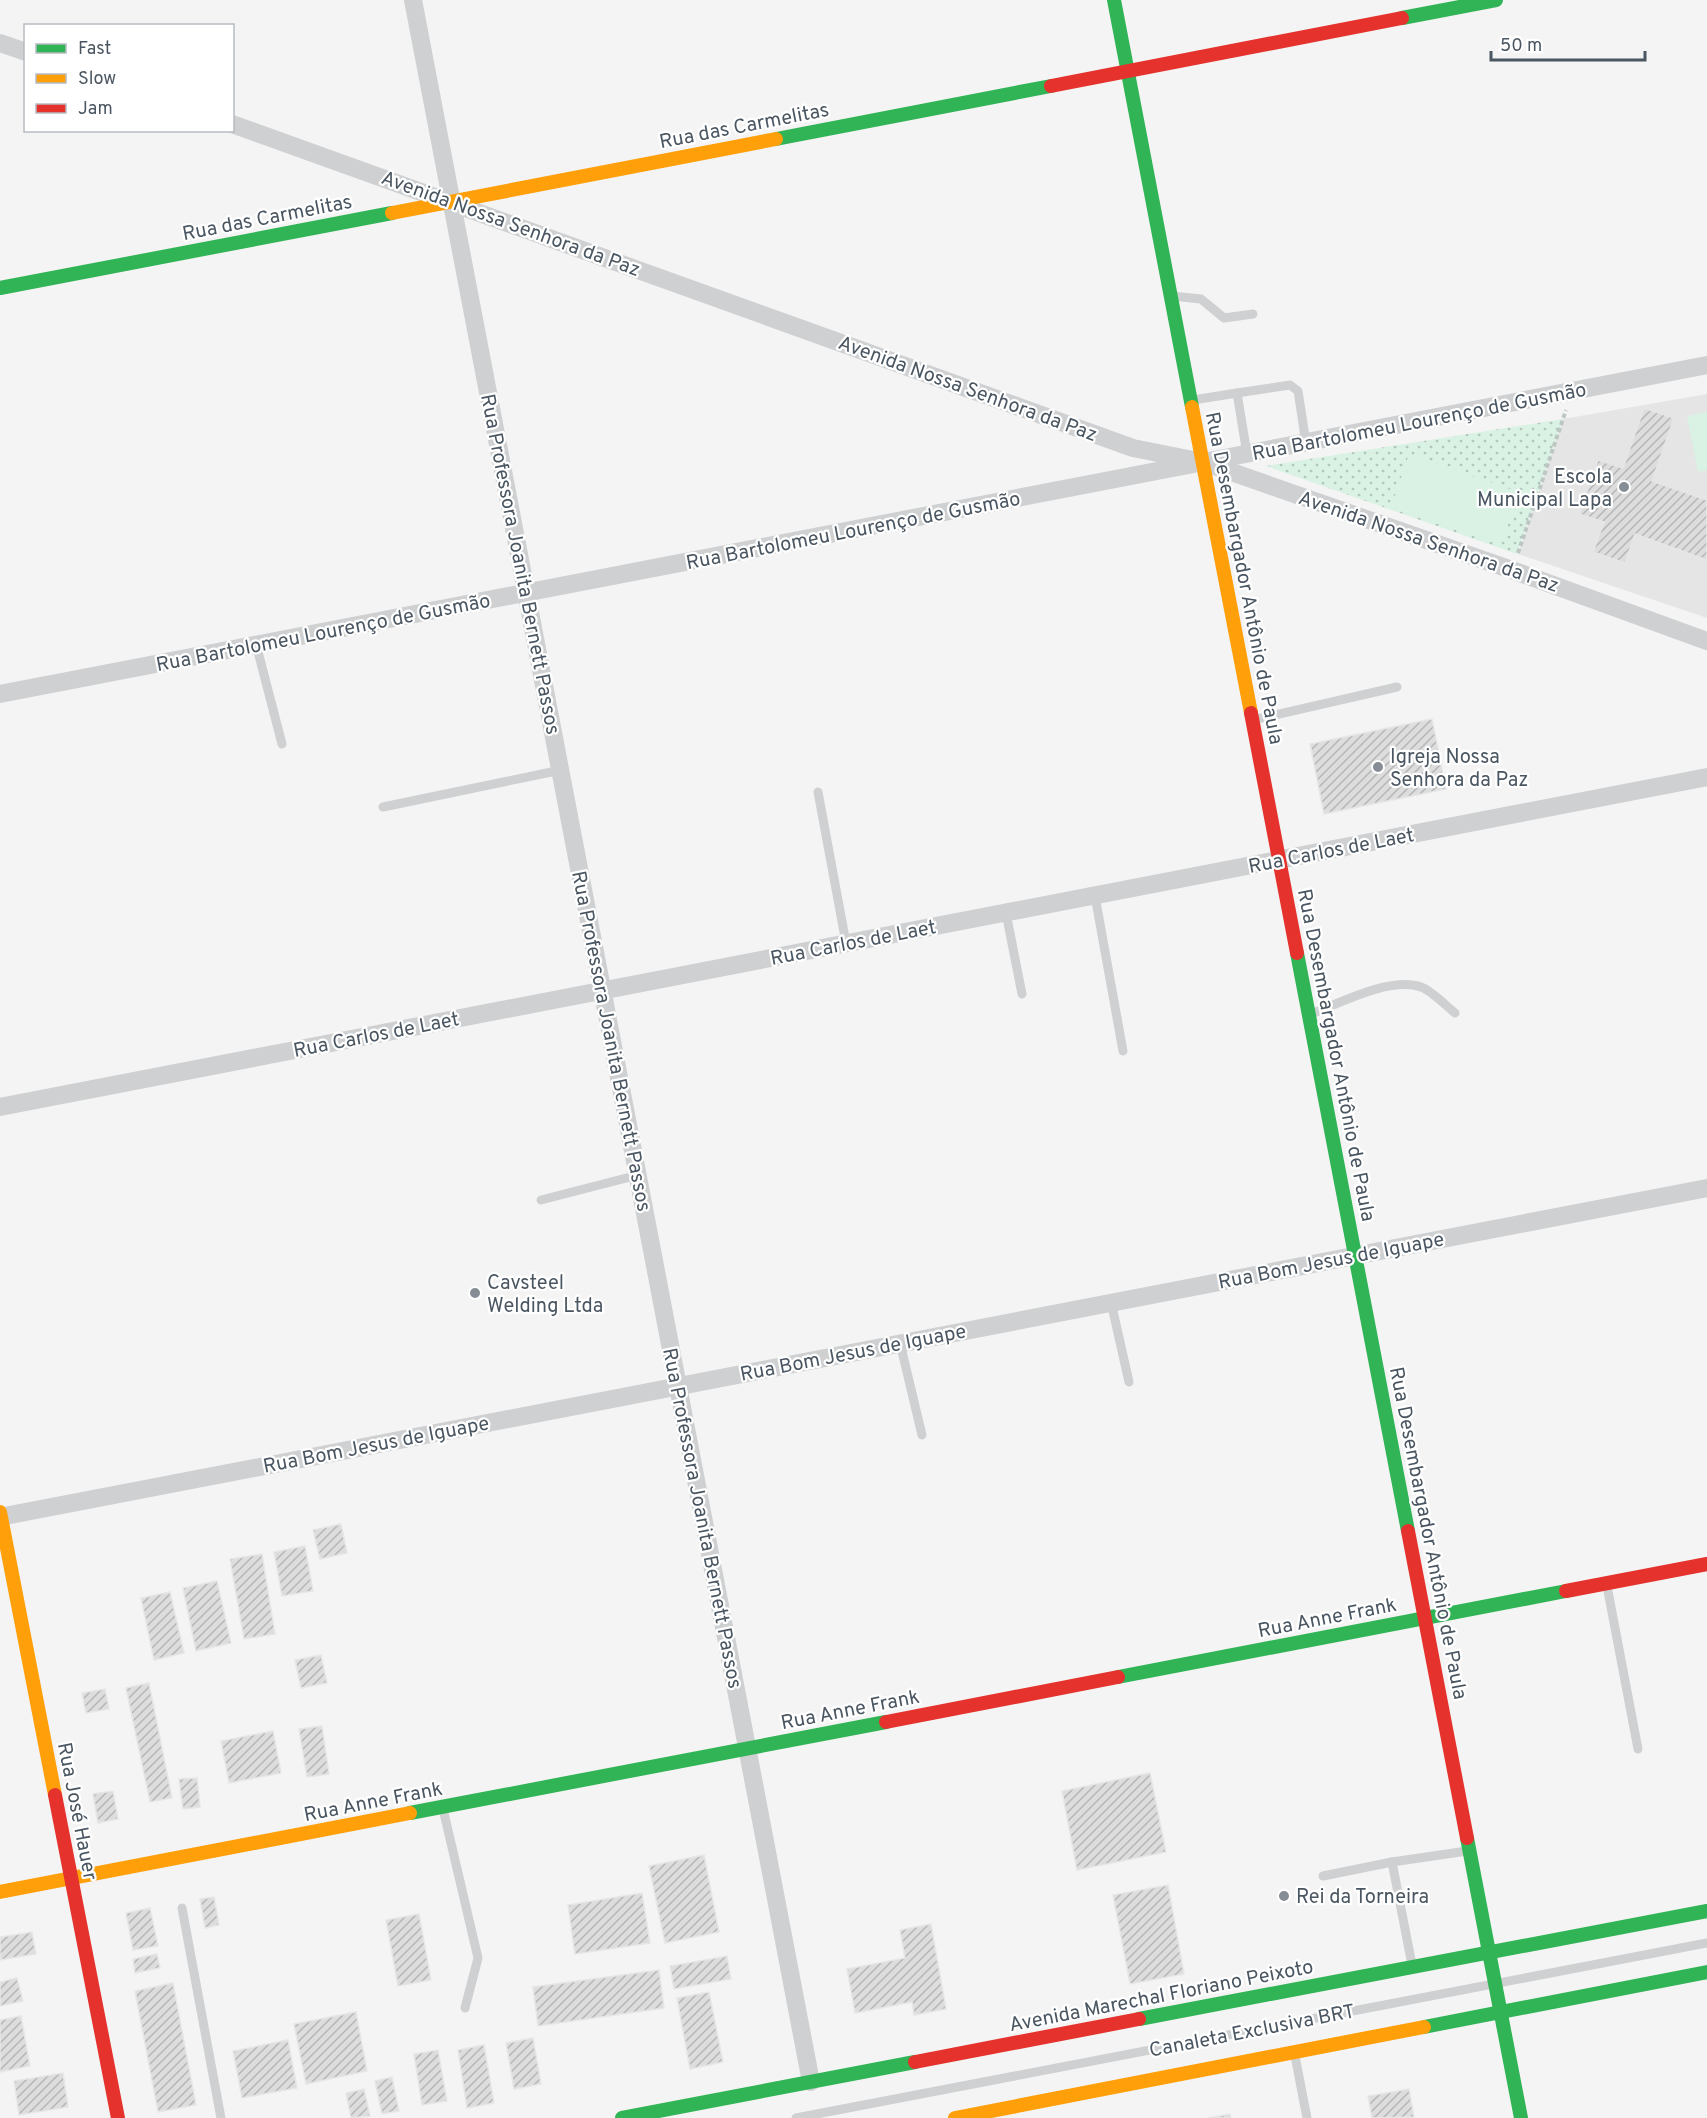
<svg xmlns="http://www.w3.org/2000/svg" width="1707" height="2118" font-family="Overpass,sans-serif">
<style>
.education{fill:#e6e5e6}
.grass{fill:url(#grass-dots)}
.pitch{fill:#d9f2e3}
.building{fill:url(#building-hatch);stroke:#e5e6e7;stroke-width:1.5}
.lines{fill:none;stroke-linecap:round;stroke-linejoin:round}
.path{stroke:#bcc7c4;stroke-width:4;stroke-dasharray:4.5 3;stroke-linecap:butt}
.lane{stroke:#ced0d2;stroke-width:9}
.street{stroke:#ced0d2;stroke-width:18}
.fast{stroke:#30b455;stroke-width:14}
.slow{stroke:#ff9f0a;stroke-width:14}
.jam{stroke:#e5322d;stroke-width:14}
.poi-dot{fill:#868d94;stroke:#fff;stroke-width:2}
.labels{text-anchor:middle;stroke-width:4.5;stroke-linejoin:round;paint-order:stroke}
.street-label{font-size:20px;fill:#4a5661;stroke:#fff}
.poi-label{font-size:20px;fill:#4a5661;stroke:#fff;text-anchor:start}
</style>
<defs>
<pattern id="grass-dots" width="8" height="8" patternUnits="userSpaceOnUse" patternTransform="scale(1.5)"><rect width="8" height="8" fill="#d9f2e3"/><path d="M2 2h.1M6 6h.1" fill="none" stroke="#b2c7bb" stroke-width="1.8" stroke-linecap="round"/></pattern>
<pattern id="building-hatch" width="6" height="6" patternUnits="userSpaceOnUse" patternTransform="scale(1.5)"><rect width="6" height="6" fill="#ddddde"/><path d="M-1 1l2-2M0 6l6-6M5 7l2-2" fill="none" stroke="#b5b6b7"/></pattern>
</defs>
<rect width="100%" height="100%" fill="#f4f4f4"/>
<path class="education" d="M1707,394V618L1518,554L1563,419Z"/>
<path class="grass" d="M1563,419L1517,554L1266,466Z"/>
<g class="pitch">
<path d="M1707,412V470L1698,472L1687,416Z"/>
<path d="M1409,454L1519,492L1501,545L1391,507Z"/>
</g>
<g class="building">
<path d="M1644,408L1674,418L1652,481L1707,500V560L1635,534L1625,563L1593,552L1604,522L1579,514L1598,460L1623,468Z"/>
<path d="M1432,719L1446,789L1324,814L1310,744Z"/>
<path d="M341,1524L347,1553L320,1559L313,1530Z"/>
<path d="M305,1546L313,1591L282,1596L274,1552Z"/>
<path d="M262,1554L275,1634L244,1639L230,1559Z"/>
<path d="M217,1581L231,1643L196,1651L183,1588Z"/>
<path d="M170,1592L184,1653L154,1660L141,1598Z"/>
<path d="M321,1655L327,1683L301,1688L295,1660Z"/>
<path d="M149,1683L172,1798L150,1802L126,1688Z"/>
<path d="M105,1689L109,1709L86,1713L82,1693Z"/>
<path d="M322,1726L329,1774L307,1777L299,1729Z"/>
<path d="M273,1731L281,1773L229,1783L221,1741Z"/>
<path d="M1150,1773L1166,1852L1077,1870L1062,1791Z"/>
<path d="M197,1778L200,1807L183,1809L179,1779Z"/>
<path d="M113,1791L118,1819L98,1823L93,1794Z"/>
<path d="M704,1855L719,1932L665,1943L649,1866Z"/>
<path d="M1168,1885L1184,1974L1130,1984L1113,1895Z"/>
<path d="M642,1893L650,1943L575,1954L568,1905Z"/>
<path d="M214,1897L219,1925L205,1928L200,1899Z"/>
<path d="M150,1908L158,1946L133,1950L126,1913Z"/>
<path d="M419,1914L431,1980L398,1986L386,1920Z"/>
<path d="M931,1924L946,2009L914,2015L912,2002L855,2013L847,1969L905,1958L900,1930Z"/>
<path d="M32,1932L36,1954L0,1960V1937Z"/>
<path d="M157,1954L160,1968L135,1973L133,1959Z"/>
<path d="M727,1956L731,1979L674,1989L670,1966Z"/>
<path d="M659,1970L664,2008L538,2026L533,1987Z"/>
<path d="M17,1978L23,2001L0,2006V1982Z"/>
<path d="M173,1983L196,2105L158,2112L135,1991Z"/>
<path d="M709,1992L723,2062L690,2069L677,1998Z"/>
<path d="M356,2012L367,2071L306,2084L294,2024Z"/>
<path d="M21,2016L30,2066L0,2072V2020Z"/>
<path d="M533,2038L541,2084L514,2089L506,2043Z"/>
<path d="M288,2040L297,2088L242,2098L233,2051Z"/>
<path d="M484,2045L494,2103L467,2108L458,2050Z"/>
<path d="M438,2050L447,2101L422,2105L414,2054Z"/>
<path d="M63,2073L68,2107L19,2115L14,2081Z"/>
<path d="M392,2077L399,2111L382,2114L375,2081Z"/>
<path d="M364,2089L370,2116L351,2118L346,2093Z"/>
<path d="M1409,2089L1414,2117L1372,2118L1368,2096Z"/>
<path d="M1230,2114L1231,2118H1208Z"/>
</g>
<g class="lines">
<path class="path" d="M1518,553L1566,410"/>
<g class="lane">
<path d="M1172,296L1201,299L1224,318L1253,314"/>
<path d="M1237,393L1290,385L1298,391L1306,443"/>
<path d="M1193,400L1237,393L1247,454"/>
<path d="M256,644L282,744"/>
<path d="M1253,720L1397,687"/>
<path d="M818,792L846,943"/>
<path d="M383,807L561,770"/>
<path d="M1095,896L1123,1051"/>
<path d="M1006,913L1022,994"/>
<path d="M1311,1014C1340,1003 1391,976 1421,987C1432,991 1445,1005 1455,1013"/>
<path d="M541,1200L638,1175"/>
<path d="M1111,1302L1129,1382"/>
<path d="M900,1343L922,1435"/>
<path d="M1607,1586L1638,1749"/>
<path d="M443,1809L478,1958L465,2008"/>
<path d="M1323,1876L1392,1862"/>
<path d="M182,1908L221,2118"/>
<path d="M1412,1965L1392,1862L1467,1851"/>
<path d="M1295,2056L1307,2118"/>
<path d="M796,2118L1707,1943"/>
</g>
<g class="street">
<path d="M413,0L811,2082"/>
<path d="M0,43L26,52"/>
<path d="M232,124L1133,448L1203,462L1512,570L1707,641"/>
<path d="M0,694L1707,365"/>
<path d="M0,1107L1707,777"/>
<path d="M0,1517L1707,1188"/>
</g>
<g class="fast">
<path d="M1114,0L1192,407"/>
<path d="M1402,18L1496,0"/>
<path d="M776,139L1051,86"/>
<path d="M0,288L392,213"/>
<path d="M1297,953L1408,1531"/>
<path d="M1118,1677L1566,1591"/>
<path d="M410,1813L886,1722"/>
<path d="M1467,1838L1521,2118"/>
<path d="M1139,2019L1707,1911"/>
<path d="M1424,2027L1707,1972"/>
<path d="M622,2118L915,2062"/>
</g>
<g class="slow">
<path d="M392,213L776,139"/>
<path d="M1192,407L1251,713"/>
<path d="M0,1512L55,1795"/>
<path d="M0,1892L410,1813"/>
<path d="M955,2118L1424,2027"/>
</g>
<g class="jam">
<path d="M1051,86L1402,18"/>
<path d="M1251,713L1297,953"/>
<path d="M1408,1531L1467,1838"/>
<path d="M1566,1591L1707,1564"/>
<path d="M886,1722L1118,1677"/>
<path d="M55,1795L118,2118"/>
<path d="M915,2062L1139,2019"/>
</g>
</g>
<g class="poi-dot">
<circle cx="1624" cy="487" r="6"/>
<circle cx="1378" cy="767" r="6"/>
<circle cx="475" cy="1293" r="6"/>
<circle cx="1284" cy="1896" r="6"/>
</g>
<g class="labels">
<g class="street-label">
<text transform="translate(744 125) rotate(-11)" y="7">Rua das Carmelitas</text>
<text transform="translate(267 217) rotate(-11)" y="7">Rua das Carmelitas</text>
<text transform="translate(511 223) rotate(20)" y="7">Avenida Nossa Senhora da Paz</text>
<text transform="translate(968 388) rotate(20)" y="7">Avenida Nossa Senhora da Paz</text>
<text transform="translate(1419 421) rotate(-11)" y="7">Rua Bartolomeu Lourenço de Gusmão</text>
<text transform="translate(853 530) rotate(-11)" y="7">Rua Bartolomeu Lourenço de Gusmão</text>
<text transform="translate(1429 541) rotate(19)" y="7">Avenida Nossa Senhora da Paz</text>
<text transform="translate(521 564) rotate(79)" y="7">Rua Professora Joanita Bernett Passos</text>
<text transform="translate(1245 578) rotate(79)" y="7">Rua Desembargador Antônio de Paula</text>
<text transform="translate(323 632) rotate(-11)" y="7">Rua Bartolomeu Lourenço de Gusmão</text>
<text transform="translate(1331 850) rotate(-11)" y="7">Rua Carlos de Laet</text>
<text transform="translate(853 942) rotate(-11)" y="7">Rua Carlos de Laet</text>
<text transform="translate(376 1034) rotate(-11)" y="7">Rua Carlos de Laet</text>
<text transform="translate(612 1041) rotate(79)" y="7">Rua Professora Joanita Bernett Passos</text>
<text transform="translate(1337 1055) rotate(79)" y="7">Rua Desembargador Antônio de Paula</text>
<text transform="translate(1331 1260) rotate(-11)" y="7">Rua Bom Jesus de Iguape</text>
<text transform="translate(853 1352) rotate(-11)" y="7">Rua Bom Jesus de Iguape</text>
<text transform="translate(376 1444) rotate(-11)" y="7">Rua Bom Jesus de Iguape</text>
<text transform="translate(703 1518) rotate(79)" y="7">Rua Professora Joanita Bernett Passos</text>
<text transform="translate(1429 1533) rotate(79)" y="7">Rua Desembargador Antônio de Paula</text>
<text transform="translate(1327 1617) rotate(-11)" y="7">Rua Anne Frank</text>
<text transform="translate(850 1709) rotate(-11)" y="7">Rua Anne Frank</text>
<text transform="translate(373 1801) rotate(-11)" y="7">Rua Anne Frank</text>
<text transform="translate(78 1811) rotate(79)" y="7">Rua José Hauer</text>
<text transform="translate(1161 1995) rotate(-11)" y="7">Avenida Marechal Floriano Peixoto</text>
<text transform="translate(1252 2030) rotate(-11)" y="7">Canaleta Exclusiva BRT</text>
</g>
<g class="poi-label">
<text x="1612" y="483" text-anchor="end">Escola<tspan x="1612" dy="23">Municipal Lapa</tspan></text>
<text x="1390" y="763">Igreja Nossa<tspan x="1390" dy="23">Senhora da Paz</tspan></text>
<text x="487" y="1289">Cavsteel<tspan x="487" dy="23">Welding Ltda</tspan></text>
<text x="1296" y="1903">Rei da Torneira</text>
</g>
</g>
<rect x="24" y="24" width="210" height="108" fill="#ffffff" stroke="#b7bbc0" stroke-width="1.5"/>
<rect x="36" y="44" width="30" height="9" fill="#30b455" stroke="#b7bbc0" stroke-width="1.5"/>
<text x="78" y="54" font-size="18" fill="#4a5661">Fast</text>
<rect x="36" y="74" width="30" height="9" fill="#ff9f0a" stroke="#b7bbc0" stroke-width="1.5"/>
<text x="78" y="84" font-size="18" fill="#4a5661">Slow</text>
<rect x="36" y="104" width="30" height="9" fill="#e5322d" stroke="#b7bbc0" stroke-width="1.5"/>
<text x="78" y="114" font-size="18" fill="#4a5661">Jam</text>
<path d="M1491 51v9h154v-9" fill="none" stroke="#4a5661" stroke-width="3"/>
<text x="1500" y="51" font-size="18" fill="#4a5661" stroke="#ffffff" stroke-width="4.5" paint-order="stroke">50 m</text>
</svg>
